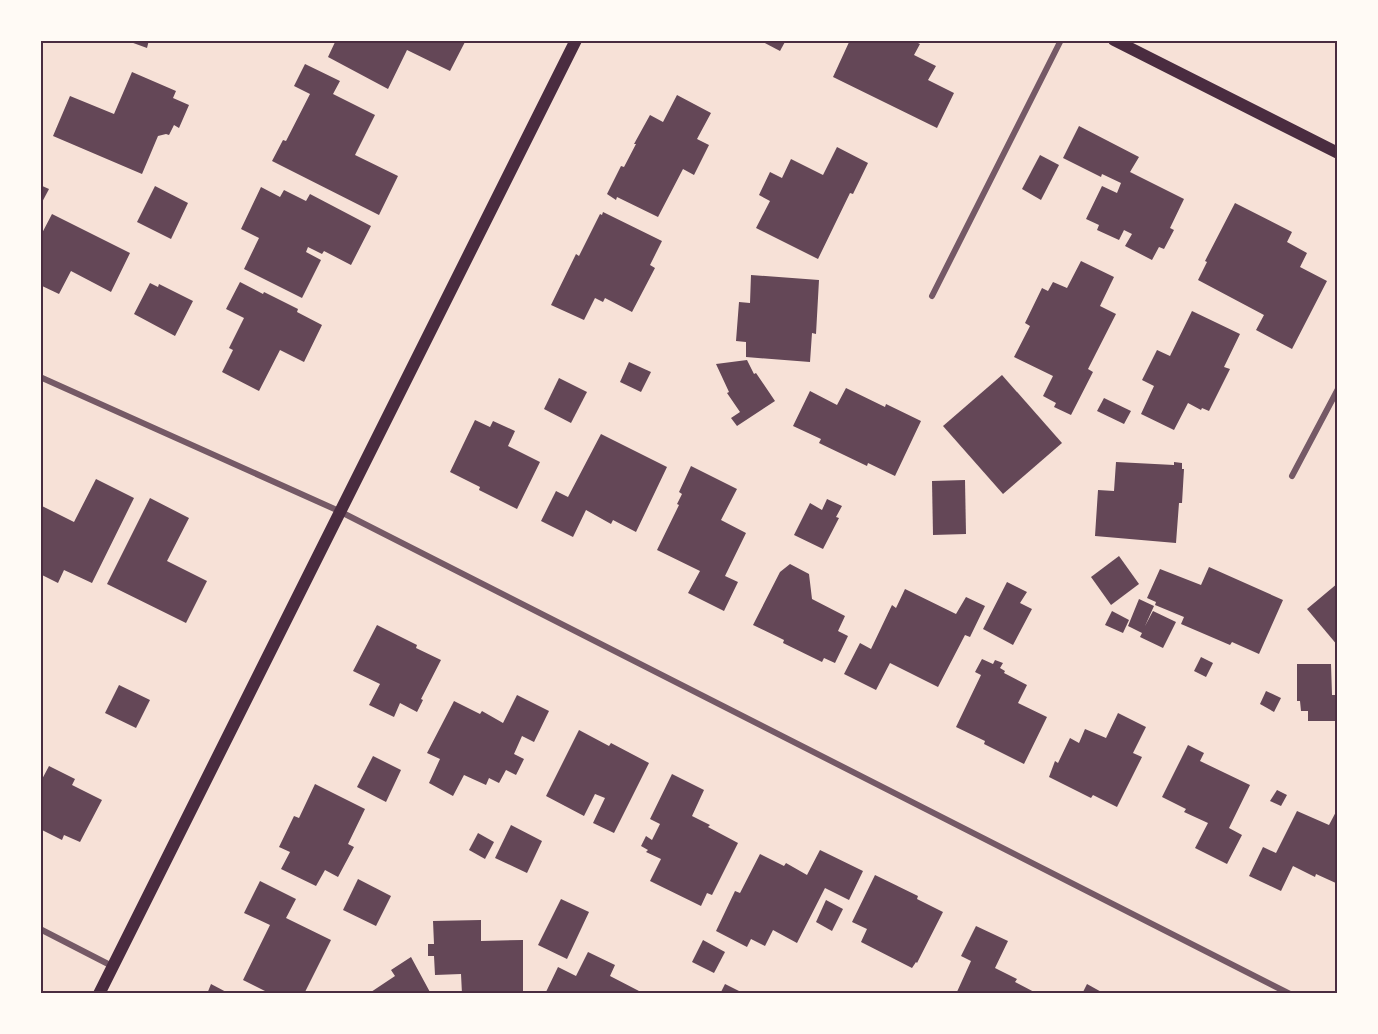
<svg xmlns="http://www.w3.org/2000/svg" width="1378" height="1034" font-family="'Golos Text',sans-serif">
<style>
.building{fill:#644757}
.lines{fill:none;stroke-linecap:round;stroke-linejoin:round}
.minor{stroke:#755966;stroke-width:6}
.secondary{stroke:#4a2c40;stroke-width:12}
.neatline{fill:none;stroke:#4a2c40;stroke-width:2}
</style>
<rect width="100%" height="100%" fill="#f7e1d7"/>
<g class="building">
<path d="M125,40H149L147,48Z"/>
<path d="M336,40H466L450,71L407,50L388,89L328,57Z"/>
<path d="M759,40H786L780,51Z"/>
<path d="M850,40H912L920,44L914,55L936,66L928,80L954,93L937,128L833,77Z"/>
<path d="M305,64L340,81L333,94L375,115L355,155L398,176L379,215L272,161L283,140L286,141L310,94L294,86Z"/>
<path d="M132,72L176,91L173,98L189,105L179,128L174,125L169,135L166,134L158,136L142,174L53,136L70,96L114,114Z"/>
<path d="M677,95L711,113L697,139L709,145L694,175L683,169L658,217L617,197L616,200L607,194L621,166L624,167L636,144H634L650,115L663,122Z"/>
<path d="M1079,126L1139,157L1130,172L1184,199L1170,228L1174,230L1164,249L1159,247L1152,260L1125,246L1132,234L1124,230L1119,240L1097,230L1099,225L1086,219L1102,186L1117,193L1121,183L1102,174L1101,177L1063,158Z"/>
<path d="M837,147L868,163L853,194L850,193L818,259L756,228L770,201L759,195L770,172L782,178L791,159L823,175Z"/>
<path d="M1040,155L1059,165L1041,200L1022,189Z"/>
<path d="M40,185L49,189L40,206Z"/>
<path d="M155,186L188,203L171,239L137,222Z"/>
<path d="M261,187L280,197L284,190L306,201L310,194L371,226L351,265L324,251L322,254L308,247L306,252L321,260L302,298L244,269L259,238L241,229Z"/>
<path d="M1235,203L1292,232L1287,242L1307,253L1300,267L1327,281L1292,349L1256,330L1264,315L1198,280L1207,262L1205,261Z"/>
<path d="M603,212L662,241L650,265L655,268L632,312L605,298L603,302L595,298L584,320L551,305L576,254L579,256L600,214L602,215Z"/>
<path d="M52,214L130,253L111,292L71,271L59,294L40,285V237Z"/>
<path d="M1081,261L1114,277L1100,306L1116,314L1088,369L1093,372L1071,415L1054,407L1056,403L1043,396L1053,376L1014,357L1030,326L1025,323L1042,288L1048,291L1053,282L1067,288Z"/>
<path d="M751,275L819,280L816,334L812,333L810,362L746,357V342L736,341L739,302L750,303Z"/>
<path d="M240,282L263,294L264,292L298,309L297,312L322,325L304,362L280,350L259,391L222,372L233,350L229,348L244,318L226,309Z"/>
<path d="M150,283L158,287L159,284L193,301L175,336L134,314Z"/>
<path d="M1192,311L1240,334L1224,367L1230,369L1209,411L1202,408L1201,410L1188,403L1174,430L1141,414L1154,386L1142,380L1157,350L1170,356Z"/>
<path d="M747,360L754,374L756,373L775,401L737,426L731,418L740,412L727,393L729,392L716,364Z"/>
<path d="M629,362L651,372L641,392L620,382Z"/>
<path d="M1002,375L1062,443L1003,494L943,426Z"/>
<path d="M559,378L587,392L571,423L544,409Z"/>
<path d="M846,388L885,407L886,404L921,421L895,476L868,463L867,466L819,443L821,439L793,426L810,391L837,405Z"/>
<path d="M1104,398L1131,411L1124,424L1097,411Z"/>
<path d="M475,420L490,427L493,421L515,431L508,446L540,462L517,509L479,490L480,487L450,472Z"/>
<path d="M601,434L667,467L636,532L613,520L611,524L586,510L573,537L541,521L556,491L568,497Z"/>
<path d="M1116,462L1174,465V462L1182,463V469H1184L1182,503H1179L1176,543L1095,536L1098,490L1114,491Z"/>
<path d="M691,466L737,489L721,520L746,533L725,576L738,582L724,611L688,593L700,571L657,550L679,505L677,504L682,494L679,492Z"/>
<path d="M96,479L134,498L92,583L64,570L58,583L40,574V505L74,522Z"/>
<path d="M965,480L966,534L933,535L932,481Z"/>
<path d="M150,498L189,518L167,561L207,581L186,623L107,584Z"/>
<path d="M827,499L842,506L836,517L839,518L823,549L794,535L810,503L822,510Z"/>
<path d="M1119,556L1139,584L1111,605L1091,577Z"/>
<path d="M790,564L809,574L812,599L845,616L838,631L848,636L835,663L824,658L822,662L783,643L784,640L753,625L780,572Z"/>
<path d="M1209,567L1283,600L1259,654L1232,642L1230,645L1181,624L1184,617L1155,605L1156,602L1147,598L1160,569L1201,585Z"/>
<path d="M1007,582L1027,592L1020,603L1032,609L1013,645L983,629Z"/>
<path d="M1338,583V646L1307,609Z"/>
<path d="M905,589L956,614L966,597L985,606L970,637L965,635L938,687L890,663L876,690L844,674L860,643L871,649L892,605L896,608Z"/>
<path d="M1139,599L1154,606L1145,626L1153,611L1176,622L1163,648L1140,637L1142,633L1128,626Z"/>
<path d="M1112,611L1129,620L1123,633L1105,625Z"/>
<path d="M377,625L417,645L416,648L441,660L421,699L423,700L417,712L400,703L394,717L369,705L380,684L353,671Z"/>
<path d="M1201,657L1213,663L1206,677L1194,671Z"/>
<path d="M982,659L993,664L995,660L1003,663L1000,668L1005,671L1004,673L1027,685L1018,703L1047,717L1024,764L984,744L985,741L956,727L981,675L975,672Z"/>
<path d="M1297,664H1331L1332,695H1338V721H1308V711H1301L1300,701H1297Z"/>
<path d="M119,685L150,700L136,728L105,713Z"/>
<path d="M1266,691L1281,698L1274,712L1260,704Z"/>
<path d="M517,695L549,711L534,742L522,736L514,754L524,759L516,775L506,770L499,783L489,778L486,785L464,775L453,796L429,783L440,759L427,753L454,701L480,714L482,711L503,723Z"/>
<path d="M1118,713L1146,727L1133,753L1142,757L1117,807L1093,795L1091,798L1049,777L1055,761L1058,763L1070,738L1079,743L1085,729L1106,738Z"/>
<path d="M579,730L609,746L611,743L649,763L614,833L593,823L605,798L595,794L584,816L546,796Z"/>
<path d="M1188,745L1204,753L1200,761L1250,785L1229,828L1242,835L1227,864L1195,848L1208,823L1184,812L1186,809L1162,797Z"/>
<path d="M373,756L401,770L386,802L357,787Z"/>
<path d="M49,766L75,779L72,785L102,800L80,842L64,835L62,840L40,829V783Z"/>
<path d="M672,774L704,790L692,816L710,825L708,827L738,843L712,895L707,893L701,906L650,881L661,859L646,852L648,850L641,846L646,836L652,840L660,824L650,819Z"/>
<path d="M315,784L365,809L348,844L354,847L338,877L325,870L316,886L281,869L290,852L279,847L294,816L299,818Z"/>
<path d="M1277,790L1287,795L1281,806L1270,801Z"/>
<path d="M1338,808V884L1316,874L1315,877L1293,866L1281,891L1249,876L1263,847L1276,853L1297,811L1329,825Z"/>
<path d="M511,825L542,841L527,873L495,858Z"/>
<path d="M478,833L494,842L485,859L469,850Z"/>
<path d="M820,850L863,871L849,900L825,888L797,943L773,930L765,946L751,939L747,947L716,931L735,891L740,893L760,854L784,866L786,863L807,875Z"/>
<path d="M875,875L918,896L917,899L943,912L917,963L916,962L912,968L861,942L867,929L852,922Z"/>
<path d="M358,879L391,896L376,926L343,910Z"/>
<path d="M260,881L296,899L286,918L331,940L304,994H271L243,980L270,925L244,913Z"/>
<path d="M561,899L589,912L567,959L538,945Z"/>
<path d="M826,900L843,909L832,931L816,922Z"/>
<path d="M481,920V941L523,940V994H462L461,974L435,975L434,956H428V944H434L433,921Z"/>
<path d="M976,926L1008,941L995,968L1017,979L1015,982L1038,994H956L971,961L961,956Z"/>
<path d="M703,940L725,952L714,973L692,962Z"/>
<path d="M588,952L615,965L610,976L639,991L638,994H545L558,967L576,976Z"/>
<path d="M411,957L431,994H368L395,976L391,970Z"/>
<path d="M211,984L230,994H207Z"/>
<path d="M725,984L745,994H720Z"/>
<path d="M1087,984L1105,994H1082Z"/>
</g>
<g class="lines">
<g class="minor">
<path d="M932,296L1061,40"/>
<path d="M40,377L339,511L1290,994"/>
<path d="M1292,476L1338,389"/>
<path d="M40,929L112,966"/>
</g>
<g class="secondary">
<path d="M1114,40L1338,153"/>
<path d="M99,994L576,40"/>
</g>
</g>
<rect width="1378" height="1034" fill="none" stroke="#fffaf5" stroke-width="84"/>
<rect x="42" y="42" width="1294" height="950" class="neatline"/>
</svg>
